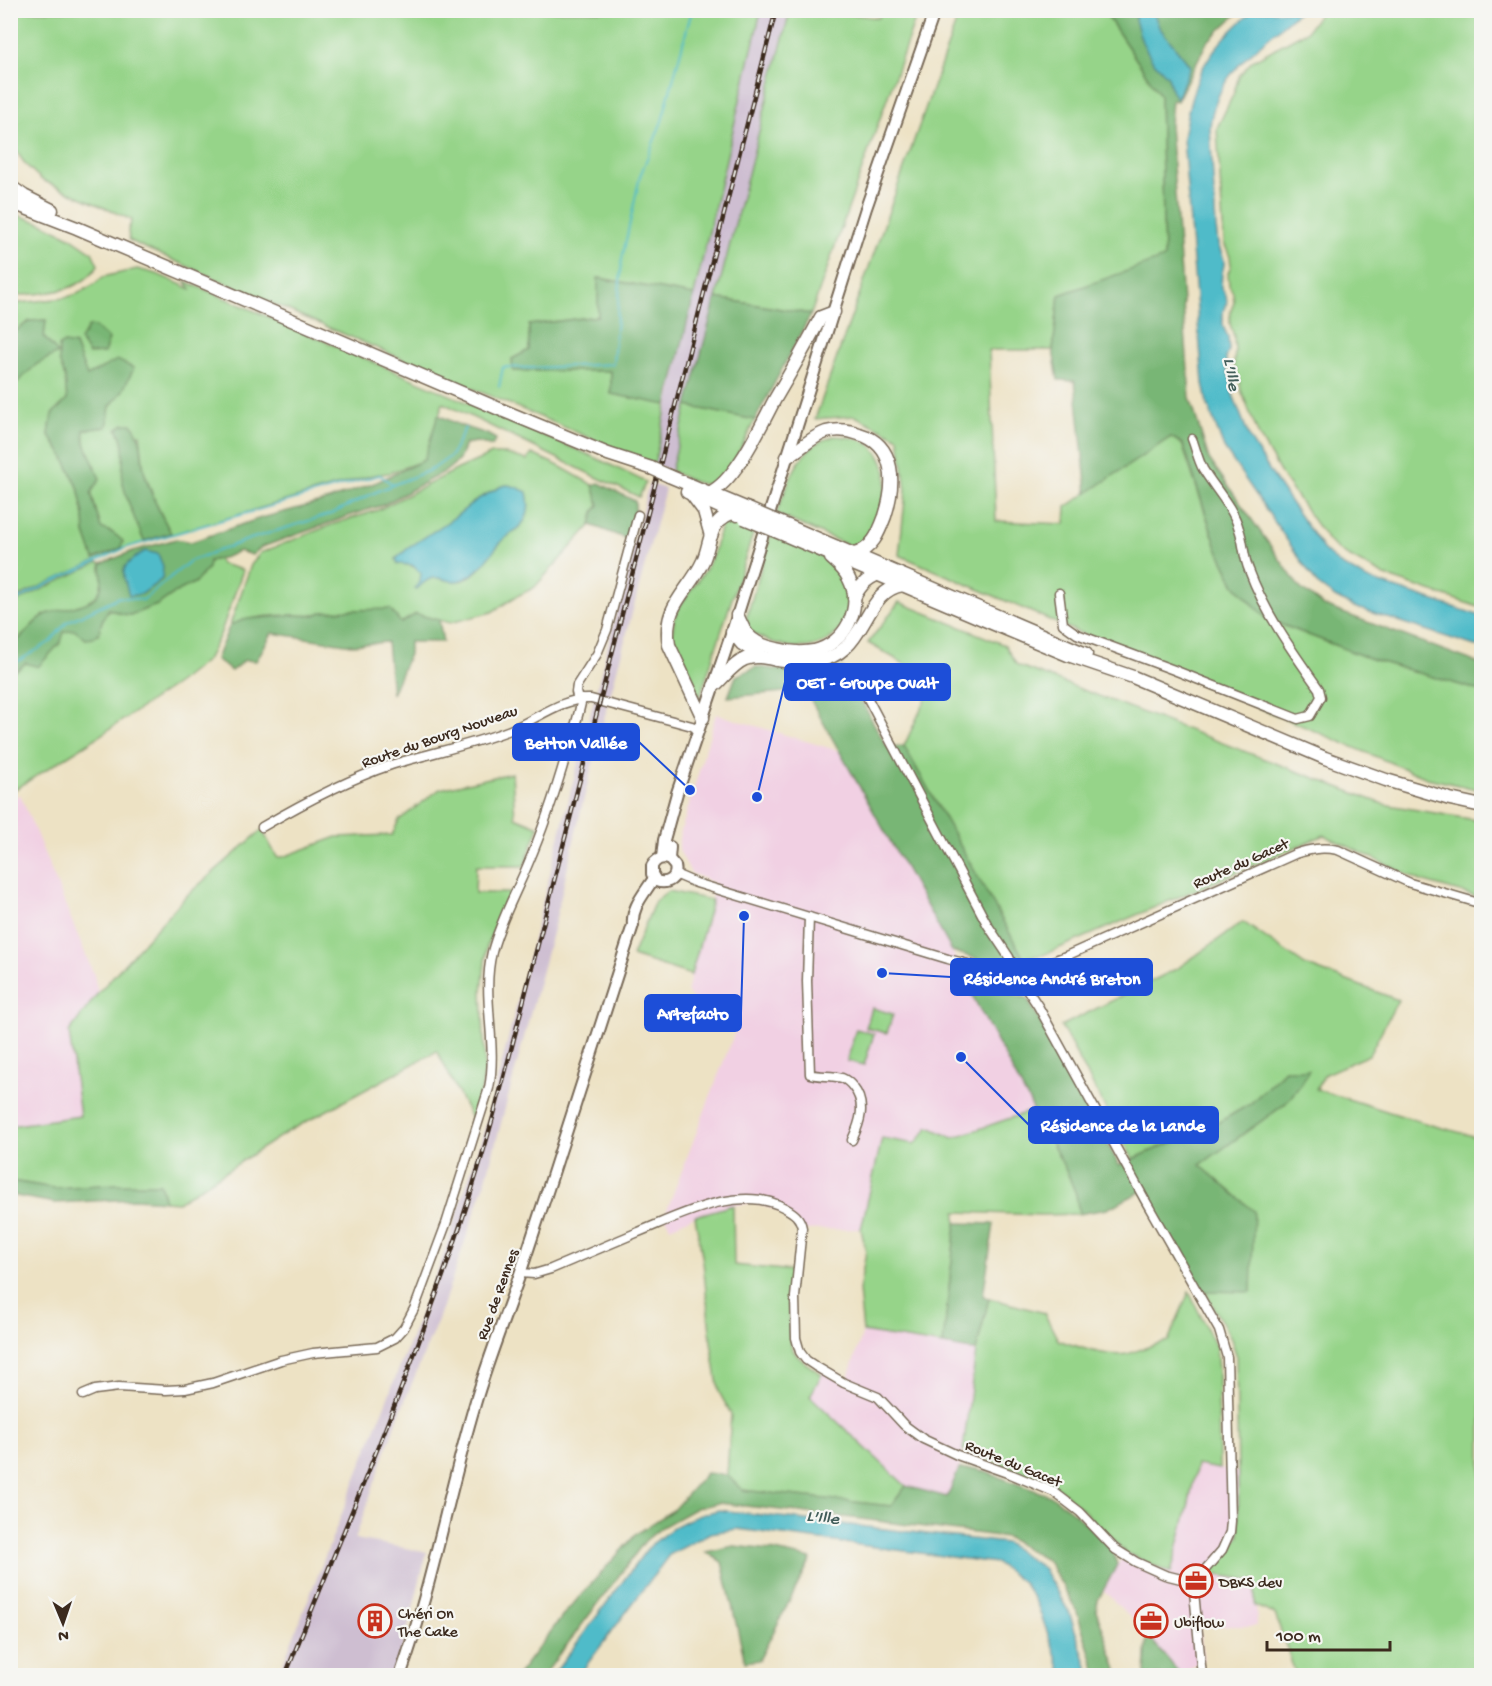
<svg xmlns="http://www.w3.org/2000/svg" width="1492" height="1686" font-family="'Gochi Hand',sans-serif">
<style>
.built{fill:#f1d0e3}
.industrial{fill:#cebed1}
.green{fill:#96d489;stroke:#687f54;stroke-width:1.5;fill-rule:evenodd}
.forest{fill:#78b675;stroke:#5a704a;stroke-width:1.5}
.water{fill:#4fbbc9;stroke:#457274;stroke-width:1.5}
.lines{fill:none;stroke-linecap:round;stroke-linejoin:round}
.stream{stroke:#4fbbc9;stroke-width:2}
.minor-casing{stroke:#796a58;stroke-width:11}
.secondary-casing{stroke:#796a58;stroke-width:14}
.primary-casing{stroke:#796a58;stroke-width:15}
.minor{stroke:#fff;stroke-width:8}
.secondary{stroke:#fff;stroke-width:10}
.primary{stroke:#fff;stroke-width:12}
.rail-casing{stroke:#3b2a1e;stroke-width:4.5}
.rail{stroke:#f6f6f2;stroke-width:2;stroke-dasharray:7;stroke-linecap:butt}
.primary-bridge-casing{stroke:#796a58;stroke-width:15;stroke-linecap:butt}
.primary-bridge{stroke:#fff;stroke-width:12}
.labels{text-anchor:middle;stroke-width:4.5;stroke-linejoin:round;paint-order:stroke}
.street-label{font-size:16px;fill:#3b2a1e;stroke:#f6f6f2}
.poi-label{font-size:16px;fill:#3b2a1e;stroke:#f6f6f2;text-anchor:start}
.water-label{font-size:18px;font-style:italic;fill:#425d5a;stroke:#f6f6f2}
.leader{fill:none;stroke:#1d4ed8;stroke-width:2}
.callout-dot{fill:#1d4ed8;stroke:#f6f6f2;stroke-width:2}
.callout{fill:#1d4ed8;stroke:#1d4ed8;stroke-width:2}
.callout-label{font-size:18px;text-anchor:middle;font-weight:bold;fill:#fff}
</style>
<rect width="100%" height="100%" fill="#f6f6f2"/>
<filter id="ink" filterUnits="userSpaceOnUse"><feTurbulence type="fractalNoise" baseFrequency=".0167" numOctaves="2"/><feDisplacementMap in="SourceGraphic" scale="12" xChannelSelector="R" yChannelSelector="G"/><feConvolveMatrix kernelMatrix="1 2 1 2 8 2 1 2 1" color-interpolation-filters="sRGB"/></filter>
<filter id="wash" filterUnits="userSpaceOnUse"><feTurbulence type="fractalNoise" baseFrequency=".008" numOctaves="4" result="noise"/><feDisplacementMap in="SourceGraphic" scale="24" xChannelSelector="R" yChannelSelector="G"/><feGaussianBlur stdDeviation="1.35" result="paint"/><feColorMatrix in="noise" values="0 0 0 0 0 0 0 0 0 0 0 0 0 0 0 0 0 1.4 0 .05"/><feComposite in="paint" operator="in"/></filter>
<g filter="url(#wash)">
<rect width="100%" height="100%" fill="#ede2c4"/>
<g class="built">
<path d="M716,714L839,751L952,951L965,982L1034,1110L953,1138L929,1127L915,1144L883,1139L861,1229L796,1230L788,1217L774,1209L752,1203L733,1205L695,1216L670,1227L665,1215L739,1021L693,999L687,992L693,967L708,918L714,883L691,873L679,850V838Z"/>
<path d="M20,794L94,975L98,993L69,1032L165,1201L135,1199L55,1203L11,1195L10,800Z"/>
<path d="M863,1332L976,1351L963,1450L959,1469L947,1498L906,1486L809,1396L825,1367L848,1378Z"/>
<path d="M1198,1465L1238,1472L1239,1536L1211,1574L1255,1581L1257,1626H1199L1203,1660L1181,1675L1147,1634L1104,1591L1117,1565L1126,1553L1163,1571L1188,1507Z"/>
</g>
<g class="industrial">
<path d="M761,11H790L671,471L654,465Z"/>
<path d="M649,483L665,489L609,700L582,806L555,922L485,1183L439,1317L395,1425L355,1539L427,1552L402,1652L391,1675L278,1676L443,1257L487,1122Z"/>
</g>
<g class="green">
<path d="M1322,10L1481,11V608L1385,576L1343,553L1329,542L1284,479L1259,436L1241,390L1239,378L1234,366L1235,351L1234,336L1230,324V312L1234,303L1233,293L1229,285L1228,273L1231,266L1230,257L1224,243L1217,128L1233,95L1239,76L1252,61L1307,31Z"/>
<path d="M11,11H761L694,295L599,278L598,316L529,325V350L512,359L513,371H611V394L667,405L654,465L327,327L143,247L129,240L128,230L132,220L42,180L26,165L11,144Z"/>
<path d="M790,11H827L879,18L880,11H918L811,314L716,298Z"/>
<path d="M960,11H1104L1160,95L1164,259L1059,295L1053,350H989L996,521L1065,524L1066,507L1171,437L1182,444L1217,548L1235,585L1267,619L1371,659L1481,691V790L1427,778L1066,627L899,555L906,491L899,438L855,416L815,419Z"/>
<path d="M11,213L44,224L70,237L92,252L98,265C80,295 41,293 11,296Z"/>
<path d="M137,269L157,274L191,289L185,281L531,430L594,457L646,482L639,497L592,475L443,403L425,460L389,473L373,475L122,549L11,600V388L37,363L44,337L46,320L30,321L11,334V304L64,298L77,294L93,285L103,277ZM75,345L87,377L122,392L110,406L107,426L84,430L85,443L91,461V492L101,529L113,533L95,559L85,533L84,515L78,487L62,454L49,435L52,414L67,400L65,377ZM140,434L144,471L156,504L170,532L144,541L123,482L124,455L123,438Z"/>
<path d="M687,406L755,420C747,435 727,483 711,484C698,486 682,476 671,471Z"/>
<path d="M834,436C845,437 860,437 870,445C878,451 884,462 886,472C887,491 879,530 865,543C861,546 857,546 852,547L776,514C786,490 794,459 816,444C821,440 828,439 834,436Z"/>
<path d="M492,454H506L527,460L532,454L559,466L593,485L599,505L594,512L591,525L534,588L515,597L492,612L450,623L416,614L401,623L322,612C312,617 304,615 293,615C271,615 250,617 230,625L251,565L260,553L331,525L378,510L458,469ZM508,485L528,500C528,507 528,513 525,519C521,528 510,534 502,541C489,554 481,573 463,580C447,585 438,571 423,583L420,582L422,573C414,566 409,564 398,564L396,559L407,549L455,517L478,499L502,486Z"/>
<path d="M737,519L755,528L700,697L698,695L672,638L674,619L680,606L706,569L714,552L721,525L730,520Z"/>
<path d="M771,534C793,544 823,552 839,571C845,578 847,589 848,597C849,608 847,619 841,628C818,658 777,648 749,631L746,619Z"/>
<path d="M218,559L221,564L243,570L220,635L207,660L178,683L90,742L11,792V672L18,669L26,663L38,666L45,659L64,632L74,629L86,639L99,633C100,624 103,617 109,609L122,614L130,615L157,605L176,592L196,582L208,568L209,561Z"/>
<path d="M98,562L101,564C101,571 103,581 101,587C96,608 61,607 45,615C34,620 23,638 11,646V603L16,602Z"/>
<path d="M899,602L1005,645L1017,665L1383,804L1481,821V898L1421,881L1324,835L1043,955L1023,957L904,746L934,681L868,643Z"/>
<path d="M512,773L515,817L539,827L524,866H476L475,893H510L487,945L482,991L485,1068L475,1126L437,1051L287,1132L178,1202L165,1201L160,1184L54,1188L11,1181L10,1126L80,1116L69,1032L98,993L185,897L262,830L277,857H283L337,837L392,835L399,820L440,789Z"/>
<path d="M668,891L712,900L691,975L632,956L655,901Z"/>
<path d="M1243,922L1305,965L1398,1000L1369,1055L1325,1074L1316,1089L1431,1125L1481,1138V1675H1296L1275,1614L1255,1606V1581L1210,1574L1239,1536L1236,1354L1231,1339L1205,1291H1251L1200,1165L1285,1104V1070L1250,1104L1221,1121L1133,1159L1061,1026L1178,968Z"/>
<path d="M872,1008L893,1014L887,1033L866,1028Z"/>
<path d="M856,1029L874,1034L864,1065L847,1061Z"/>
<path d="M1034,1110L1067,1172L1076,1194L1079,1214L1042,1215L956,1212V1223L943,1345L863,1332L859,1290L866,1252L861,1229L882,1138L915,1144L929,1127L953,1138Z"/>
<path d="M733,1205L734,1265L793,1271C791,1287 785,1337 793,1350C799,1361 812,1367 822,1374L810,1396L906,1486L891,1506L741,1490L727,1475L731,1414L719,1392L711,1342L703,1261L695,1216Z"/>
<path d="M1189,1292L1216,1347L1218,1370L1219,1469L1197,1465L1188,1507L1171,1573L1126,1553L1077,1504L1059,1489L1028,1475L963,1450L976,1351L989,1298L1044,1313L1058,1340C1075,1346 1109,1358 1127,1354C1141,1350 1154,1344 1168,1341Z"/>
</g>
<g class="forest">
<path d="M1104,11H1240L1207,42L1177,101L1172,100L1170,125L1190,398L1209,459L1300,588L1324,606L1481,664V691L1371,659L1267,619L1235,585L1217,548L1183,444L1171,437L1087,493L1075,381L1058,380L1053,350L1059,295L1164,258L1160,95Z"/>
<path d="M598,278L694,295L667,405L611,394V371H513L512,359L529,350V325L598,316Z"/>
<path d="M716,298L811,314L755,420L687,406Z"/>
<path d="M46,320L44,337L58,353L37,364L11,388V334L30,321Z"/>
<path d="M89,326L95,327L109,339L104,353L89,354L80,340Z"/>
<path d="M64,343L75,345L87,376L117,360L134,368L122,392L110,406L107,427L84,430L85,443L100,479L91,493L101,528L113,533L123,541L121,548L94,559L85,533L84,515L78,487L62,454L49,435L52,414L67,400L65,377L59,361V346Z"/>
<path d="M438,415L462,426L487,434L496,439L492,446L476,442L465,444L459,460L446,471L383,505L354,514L262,547L252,555L239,551L226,557L209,561L208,568L196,582L176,592L157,605L130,615L122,614L109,609C103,617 100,624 99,633L93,638L86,639L74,630L64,632L61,642L38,667L26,663L18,669L11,672V646C23,638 34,620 45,615C61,607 96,608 101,587C103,581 101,571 101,564L133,551L176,539L191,542L258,519L329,500L377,482L424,460Z"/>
<path d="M124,424H132C144,440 140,452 144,470C149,492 160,513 171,533L144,541C136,522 127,503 123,483C120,463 129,449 117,429Z"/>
<path d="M599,483L635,501V510L627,539L591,525L594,512L599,505L593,485Z"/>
<path d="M390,609L401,623L416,614L439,620L443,642H409V654L392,694L387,642L352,645L272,633L256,661L245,660L231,671L216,659L230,625L246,619L294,615L313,616L322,612L349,610Z"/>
<path d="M756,667L810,673L843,668L887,747L904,746L1023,957L1013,963L998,958L990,963L952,951L805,690L728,697L736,676Z"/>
<path d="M965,982L1027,998L1119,1165L1221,1121L1250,1104L1285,1070H1309L1302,1083L1285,1104L1200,1165L1254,1211L1251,1292L1205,1291L1196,1286L1142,1191L1107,1209L1079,1214L1076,1194L1067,1172Z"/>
<path d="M11,1181L54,1188L114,1184H160L165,1201L135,1199L55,1203L11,1195Z"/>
<path d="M956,1223L994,1224L983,1296L989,1298L976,1351L943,1345Z"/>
<path d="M959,1469H977L1053,1497L1076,1514L1113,1551L1117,1565L1098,1600L1096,1610L1119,1675H1097L1076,1609L1048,1561L1006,1537L853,1518L719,1503L696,1508L662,1527L645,1541L544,1675L517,1676L565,1613L636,1534L673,1510L706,1473L727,1475L742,1490L891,1506L906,1486L947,1497Z"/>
<path d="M734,1546L771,1550L811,1559L759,1660L745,1662L722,1562L706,1552Z"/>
<path d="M1147,1634L1181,1675H1145Z"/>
</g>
<g class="water">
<path d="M1136,11H1156L1154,14L1159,27L1190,66L1177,99L1172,92L1168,77L1152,60L1142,42L1135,20Z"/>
<path d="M1253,11H1299C1262,46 1216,70 1210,127L1216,227L1218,244L1224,260V265L1222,273L1221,287L1226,295L1227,303L1223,311V326L1228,337L1229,350L1226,358V368L1231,380L1232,392L1250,439L1278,484L1323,549L1338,563L1367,579L1481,616V648L1354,607L1335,597L1317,584L1224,448L1207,403L1203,383L1183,138C1193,76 1205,51 1253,11Z"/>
<path d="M508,485L516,487L527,492C529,502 530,511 525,520C520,528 511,533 504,539C490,553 483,570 464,579C443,588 440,565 417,589L415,588L420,582L421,573L412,565L398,564L396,559L407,549L455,517L478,499L502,486Z"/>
<path d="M145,551L158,554L163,566L162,579L142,594L129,596C121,567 119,568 145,551Z"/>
<path d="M719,1510L1006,1543L1043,1568L1069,1612L1090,1675H1063L1037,1604L1023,1582L996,1563L737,1529L710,1533L669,1555L579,1675H553L647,1549C671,1527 687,1517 719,1510Z"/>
</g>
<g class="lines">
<g class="stream">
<path d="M1120,10L1121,12L1123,10"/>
<path d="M499,387L503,367L532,368L613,364L622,259L640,176L662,121L692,10"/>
<path d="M10,601H15L50,583L125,548L380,475L393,485"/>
<path d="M10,666L50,642L67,622L119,597L143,600L190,561L250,539L331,514L380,490L433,469L451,456L465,428"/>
</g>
</g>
</g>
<g filter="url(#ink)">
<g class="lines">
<defs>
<g id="minor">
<path d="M1059,593L1063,624L1077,634L1174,670L1298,719L1310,716L1321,697L1319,689C1292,651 1265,613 1249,570C1243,556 1244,542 1239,529C1233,507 1215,489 1203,469C1198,460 1196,449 1192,439"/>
<path d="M578,700L576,692L577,685L597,654L607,630L638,515"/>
<path d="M262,827C303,803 346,780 391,765C430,753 472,745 510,730C536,720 562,697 591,699L692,726L699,730"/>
<path d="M675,874L696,883L948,959C969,964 992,972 1014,971C1032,970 1049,962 1066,956L1295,854C1310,849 1322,847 1338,850L1410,883L1482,904"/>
<path d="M809,917L807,981L810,1074C820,1077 831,1075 842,1078C847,1080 850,1083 853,1087C867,1104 860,1123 852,1140"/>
<path d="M520,1273L534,1274L551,1269C579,1257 608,1245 636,1233C679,1216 739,1183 785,1208C794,1213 800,1217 802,1228L795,1297L796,1338L800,1352L806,1360L815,1366L844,1383L878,1397L904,1425L923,1439L957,1455L1013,1475L1054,1492L1080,1512L1115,1549L1136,1562L1165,1575L1189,1581L1197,1579L1222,1550L1230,1532L1231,1521L1227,1357L1219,1330L1145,1200L1038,1006L1015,971L1009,957L987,924L867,697L872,688"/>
<path d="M83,1395L95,1390L119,1387L166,1390L185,1389L213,1383L281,1360L313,1353L377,1347L395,1338L404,1328L415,1307L446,1224L489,1088C498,1043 481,997 492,952C500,921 516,893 528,864C544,827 556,790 567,752C573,734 578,717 582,699"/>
<path d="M1193,1581L1202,1676"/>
</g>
<g id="secondary">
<path d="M662,858L664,840L677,793L732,632L866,208L935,10"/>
<path d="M669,859C661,857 656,859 652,866V874L656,881C668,885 678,878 675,866L669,859L670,847"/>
<path d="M400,1676C432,1587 448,1494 475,1404C488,1359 506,1315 521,1271C559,1156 596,1041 633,925C631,907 645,893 654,878"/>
</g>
<g id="primary">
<path d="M10,186L24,196L52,210"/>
<path d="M10,202L77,228L504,411L608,454L651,468"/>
<path d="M787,457C801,449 811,437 826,432C837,429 848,430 859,434C897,445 895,485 885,516C879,532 873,549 854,554"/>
<path d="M669,476L748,509"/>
<path d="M687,492L737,515"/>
<path d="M709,493C736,481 761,425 775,399C791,372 806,345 821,317L834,312"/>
<path d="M692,495L704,511L711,536"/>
<path d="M788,526L1086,654"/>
<path d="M785,535L1006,629L1068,655L1133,677L1325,758L1386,780L1450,799L1482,806"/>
<path d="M854,598C860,585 869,576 883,573"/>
<path d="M737,615C741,622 743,630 748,635C755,643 767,647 777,649C788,652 802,653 814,651C845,644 864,608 849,579C845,570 838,564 831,558"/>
<path d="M732,632L742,644L761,656"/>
<path d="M714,686C724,677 733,664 745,659C756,655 767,658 777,660C802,664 827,665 846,647C867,628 872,589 903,585"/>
<path d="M703,718L669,645C662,605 689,592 703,561C709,548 709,531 719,521C727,513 738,511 748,509"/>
</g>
</defs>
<use href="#minor" class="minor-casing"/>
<use href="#secondary" class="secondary-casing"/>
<use href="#primary" class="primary-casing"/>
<use href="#minor" class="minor"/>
<use href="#secondary" class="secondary"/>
<use href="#primary" class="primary"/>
<defs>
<path id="rail" d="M285,1676C338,1544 394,1414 441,1281C469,1204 492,1125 512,1046L776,10"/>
</defs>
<use href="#rail" class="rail-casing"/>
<use href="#rail" class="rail"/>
<defs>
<g id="primary-bridge">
<path d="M651,468L669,476"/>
<path d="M748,509L788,526"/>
<path d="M744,518L785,535"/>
</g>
</defs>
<use href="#primary-bridge" class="primary-bridge-casing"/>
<use href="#primary-bridge" class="primary-bridge"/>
</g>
</g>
<defs>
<symbol id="office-ring" viewBox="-11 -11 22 22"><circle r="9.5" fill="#f6f6f2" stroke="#c8321e" stroke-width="1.5"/><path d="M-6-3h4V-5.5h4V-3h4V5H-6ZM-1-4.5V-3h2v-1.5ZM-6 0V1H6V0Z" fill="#c8321e"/></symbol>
<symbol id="building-ring" viewBox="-11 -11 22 22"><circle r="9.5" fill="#f6f6f2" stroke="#c8321e" stroke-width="1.5"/><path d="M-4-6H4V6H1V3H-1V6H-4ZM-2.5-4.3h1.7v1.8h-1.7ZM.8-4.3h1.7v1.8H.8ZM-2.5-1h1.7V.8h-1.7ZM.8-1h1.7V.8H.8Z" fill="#c8321e"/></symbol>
</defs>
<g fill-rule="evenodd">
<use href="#office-ring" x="1177" y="1562" width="38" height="38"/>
<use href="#building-ring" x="356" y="1602" width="38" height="38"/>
<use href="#office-ring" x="1132" y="1602" width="38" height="38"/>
</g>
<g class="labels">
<g class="street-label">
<text transform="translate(439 735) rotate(-19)" y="6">Route du Bourg Nouveau</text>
<text transform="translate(1240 862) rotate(-24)" y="6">Route du Gacet</text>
<text transform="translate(496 1294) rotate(-70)" y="6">Rue de Rennes</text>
<text transform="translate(1014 1462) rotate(22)" y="6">Route du Gacet</text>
</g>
<g class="poi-label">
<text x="1219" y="1587">DBKS dev</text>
<text x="398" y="1618">Chéri On<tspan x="398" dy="18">The Cake</tspan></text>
<text x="1174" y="1627">Ubiflow</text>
</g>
<g class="water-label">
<text transform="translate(1233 374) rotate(81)" y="6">L'Ille</text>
<text transform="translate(823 1516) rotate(7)" y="6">L'Ille</text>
</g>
</g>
<path class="leader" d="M757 797L785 682M690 790L639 742M882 973L951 977M744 916L741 1013M961 1057L1029 1125"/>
<g class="callout-dot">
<circle cx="757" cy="797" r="6"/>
<circle cx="690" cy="790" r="6"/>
<circle cx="882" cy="973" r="6"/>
<circle cx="744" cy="916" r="6"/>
<circle cx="961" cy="1057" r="6"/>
</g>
<g class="callout">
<rect x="785" y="664" width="165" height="36" rx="6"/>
<rect x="513" y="724" width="126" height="36" rx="6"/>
<rect x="951" y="959" width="201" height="36" rx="6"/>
<rect x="645" y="995" width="96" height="36" rx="6"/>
<rect x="1029" y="1107" width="189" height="36" rx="6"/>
</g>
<g class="callout-label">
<text x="867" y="688">OET - Groupe Ovalt</text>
<text x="576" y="748">Betton Vallée</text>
<text x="1052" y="984">Résidence André Breton</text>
<text x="693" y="1019">Artefacto</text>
<text x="1123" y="1131">Résidence de la Lande</text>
</g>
<rect width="1492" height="1686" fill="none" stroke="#f6f6f2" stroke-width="36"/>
<g transform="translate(63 1623) rotate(178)" stroke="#f6f6f2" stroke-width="4.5" paint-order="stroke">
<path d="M0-4.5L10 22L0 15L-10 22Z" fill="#3b2a1e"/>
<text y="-9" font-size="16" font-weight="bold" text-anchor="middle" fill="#3b2a1e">N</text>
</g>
<path d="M1267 1641v9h123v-9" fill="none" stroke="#3b2a1e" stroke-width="3"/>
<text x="1276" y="1641" font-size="18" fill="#3b2a1e" stroke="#f6f6f2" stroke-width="4.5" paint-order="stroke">100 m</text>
</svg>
